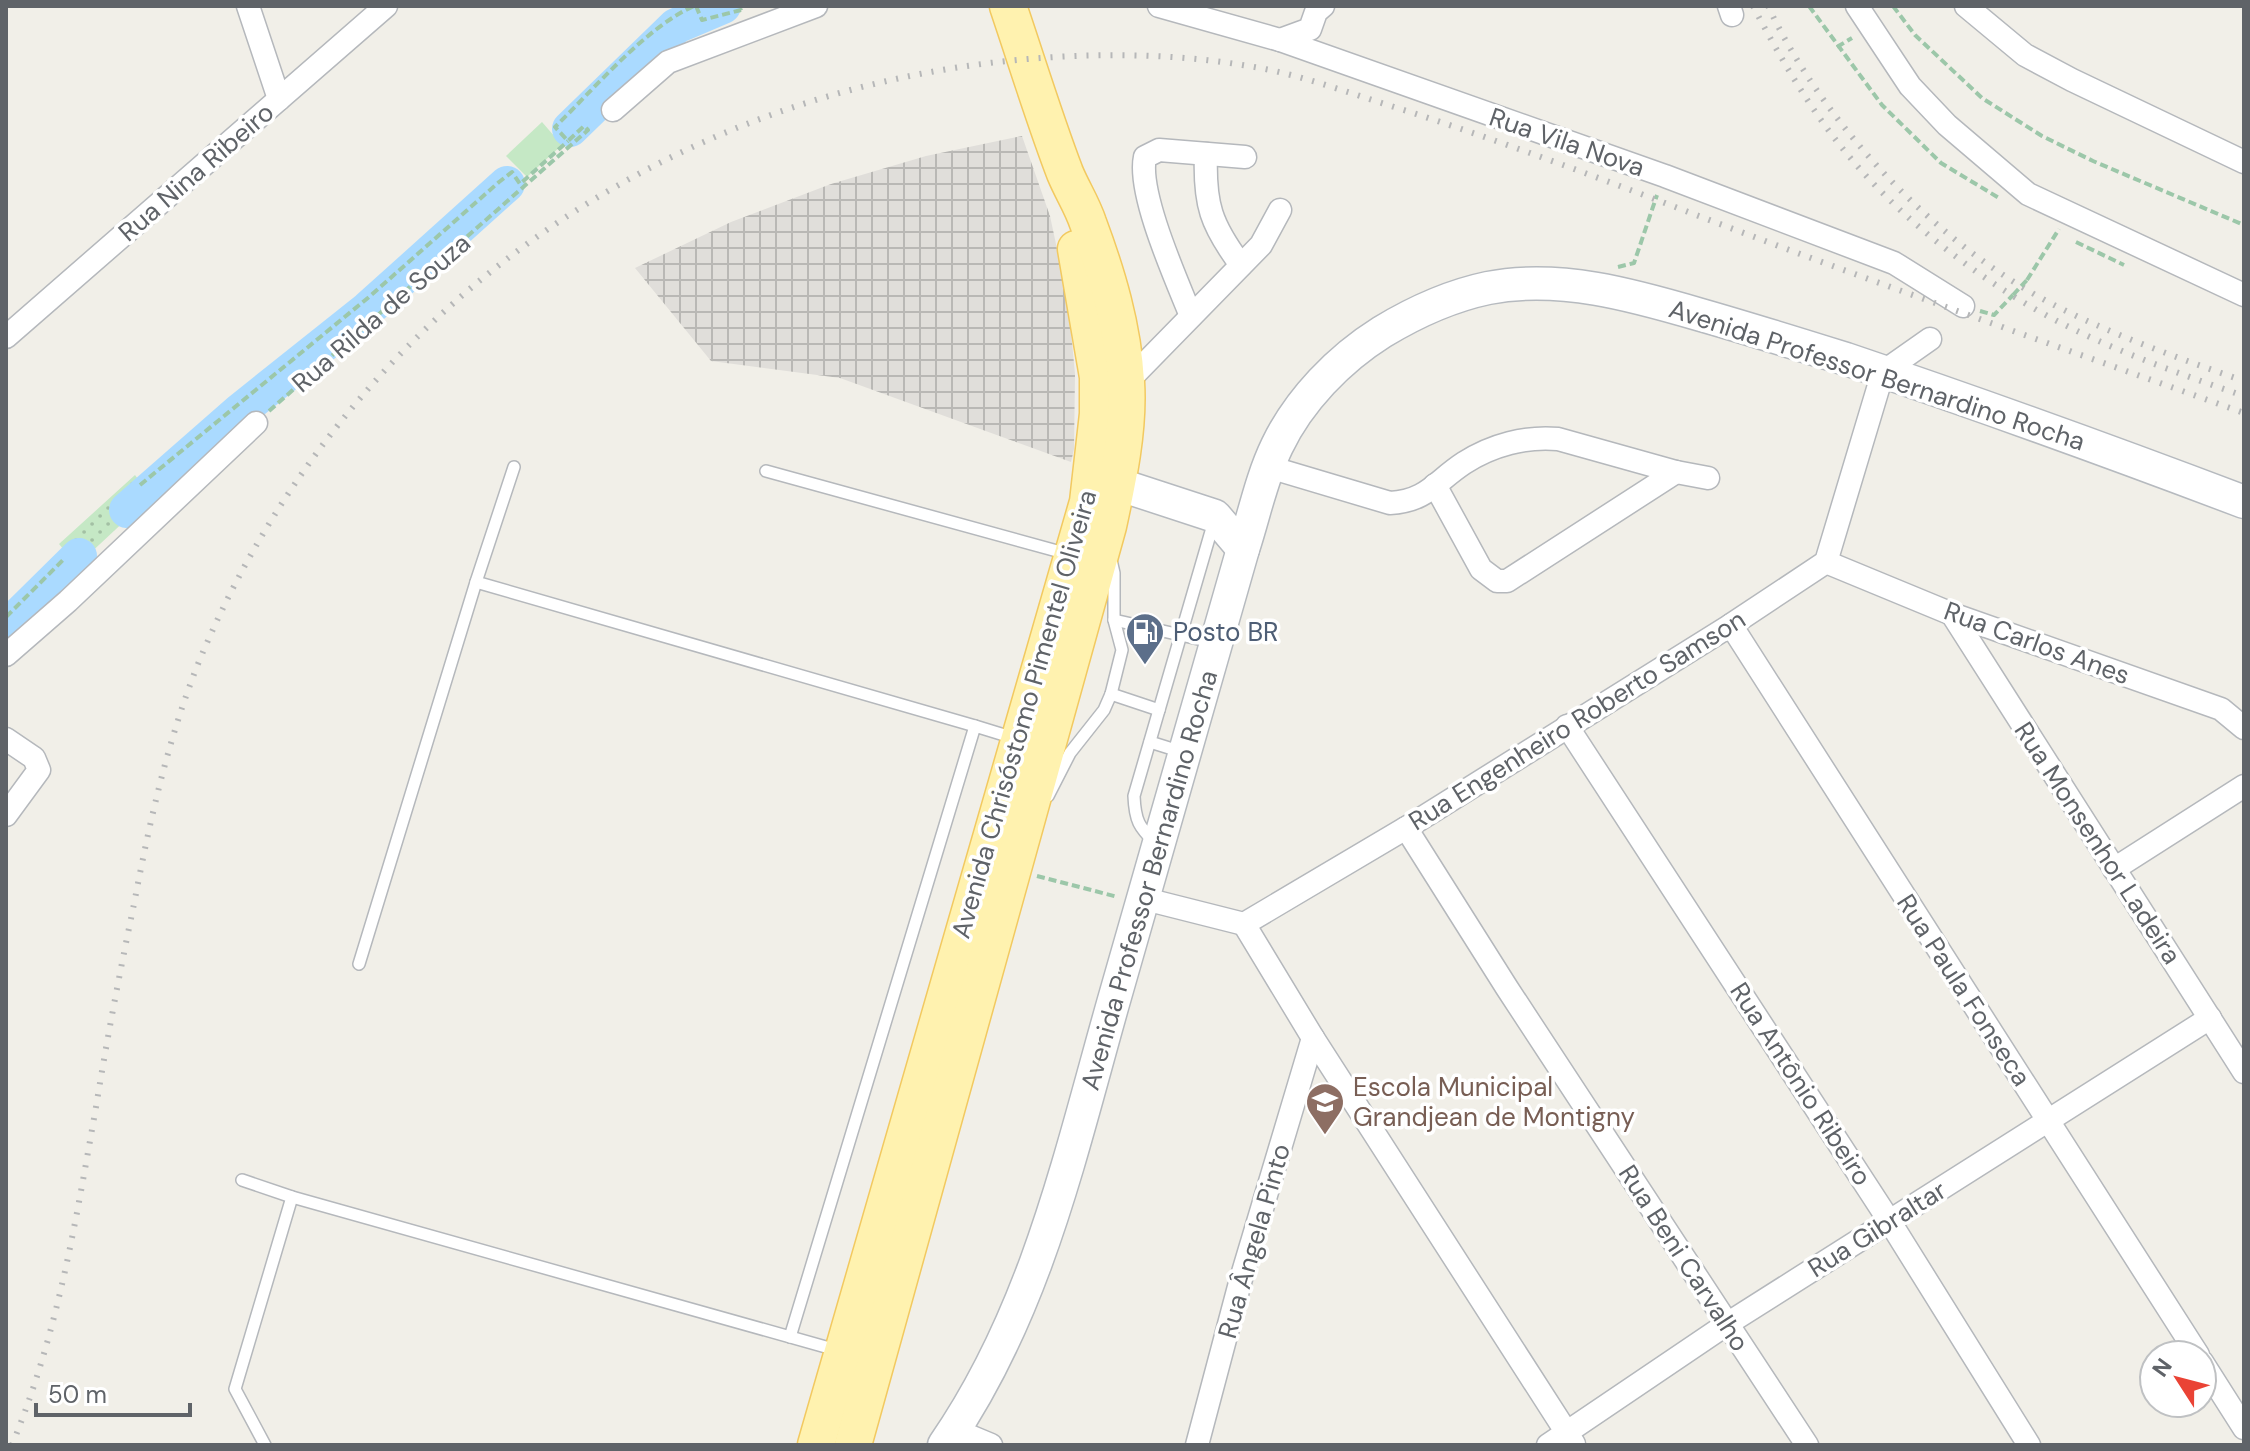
<svg xmlns="http://www.w3.org/2000/svg" width="2250" height="1451" font-family="'DM Sans',sans-serif">
<style>
.industrial{fill:url(#industrial-grid)}
.park{fill:url(#park-dots)}
.pitch{fill:#c5e8c5}
.lines{fill:none;stroke-linecap:round;stroke-linejoin:round}
.river{stroke:#aadaff;stroke-width:36}
.lane-casing{stroke:#b5b8bc;stroke-width:14}
.street-casing{stroke:#b5b8bc;stroke-width:25}
.secondary-casing{stroke:#b6babf;stroke-width:35}
.primary-casing{stroke:#f2c960;stroke-width:39}
.path{stroke:#9cc7a9;stroke-width:4;stroke-dasharray:8 4;stroke-linecap:butt}
.lane{stroke:#fff;stroke-width:11}
.street{stroke:#fff;stroke-width:22}
.secondary{stroke:#fff;stroke-width:32}
.primary{stroke:#fff2af;stroke-width:36}
.rail{stroke:#b6b7b8;stroke-width:6;stroke-dasharray:2 10;stroke-linecap:butt}
.path-bridge{stroke:#9cc7a9;stroke-width:4;stroke-dasharray:8 4;stroke-linecap:butt}
.labels{text-anchor:middle;stroke-width:7;stroke-linejoin:round;paint-order:stroke}
.street-label{font-size:26px;fill:#5f6368;stroke:#fff}
.service-label{font-size:26px;fill:#4e5e75;stroke:#fff;text-anchor:start}
.education-label{font-size:26px;fill:#785e54;stroke:#fff;text-anchor:start}
</style>
<defs>
<pattern id="industrial-grid" width="8" height="8" patternUnits="userSpaceOnUse" patternTransform="scale(2)"><rect width="8" height="8" fill="#e0deda"/><path d="M0 4h8M4 0v8" fill="none" stroke="#b9b8b5"/></pattern>
<pattern id="park-dots" width="8" height="8" patternUnits="userSpaceOnUse" patternTransform="scale(2)"><rect width="8" height="8" fill="#c5e8c5"/><path d="M2 2h.1M6 6h.1" fill="none" stroke="#a3c0a4" stroke-width="1.8" stroke-linecap="round"/></pattern>
</defs>
<rect width="100%" height="100%" fill="#f1efe8"/>
<path class="industrial" d="M1022,136L1050,216L1068,300L1075,374L1074,449L1071,462L840,378L711,361L635,268L731,222L831,184L926,156Z"/>
<path class="park" d="M135,475L144,487L122,508L130,516L85,558L77,550L69,556L59,544Z"/>
<path class="pitch" d="M542,122L562,145L527,177L506,156Z"/>
<g class="lines">
<g class="river">
<path d="M570,129L676,26L723,6"/>
<path d="M127,510L240,411L368,309L507,184"/>
<path d="M6,628L79,556"/>
</g>
<defs>
<g id="lane">
<path d="M766,471L1068,554"/>
<path d="M476,582L514,467"/>
<path d="M1114,620L1216,643"/>
<path d="M1111,694L1159,710"/>
<path d="M1150,742L1182,752"/>
<path d="M1048,796L1070,753L1104,710L1111,694L1122,650L1114,620V573L1111,560"/>
<path d="M1156,844C1139,827 1135,821 1134,796L1214,521"/>
<path d="M359,964L476,582L975,726"/>
<path d="M242,1180L292,1197L840,1351"/>
<path d="M790,1337L975,726L1014,738"/>
<path d="M265,1445L235,1389L292,1197"/>
</g>
<g id="street">
<path d="M248,6L279,99"/>
<path d="M1159,6L1280,40L1665,176L1894,263L1963,306"/>
<path d="M1729,6L1732,15"/>
<path d="M1857,6L1910,86L1947,125L2028,194L2244,295"/>
<path d="M1966,6L2025,55L2072,80L2244,162"/>
<path d="M1280,40L1310,29L1316,12L1323,6"/>
<path d="M613,110L668,62L816,6"/>
<path d="M1206,154C1204,204 1211,225 1241,265"/>
<path d="M1191,316C1177,281 1137,193 1145,157L1159,150L1245,157"/>
<path d="M6,337L386,6"/>
<path d="M1126,383L1261,245L1280,210"/>
<path d="M1269,467L1390,503C1427,501 1435,482 1464,463C1492,445 1526,436 1558,439L1676,472L1708,478"/>
<path d="M1435,485L1481,569L1497,581H1507L1676,472"/>
<path d="M1826,562L1952,614L2221,709L2244,728"/>
<path d="M1952,614L2244,1072"/>
<path d="M1731,625L2198,1355"/>
<path d="M6,655L68,601L256,423"/>
<path d="M1567,726L1890,1222L2029,1445"/>
<path d="M6,739L34,758L39,770L6,815"/>
<path d="M1406,828L1507,988L1807,1445"/>
<path d="M2114,869L2244,786"/>
<path d="M1145,899L1244,924L1406,828L1731,625L1826,562L1883,372L1930,339"/>
<path d="M1244,924L1313,1038L1574,1444"/>
<path d="M2202,1362L2244,1428"/>
<path d="M955,1430L991,1445"/>
<path d="M1197,1445L1241,1279L1313,1038"/>
<path d="M1548,1445L1727,1324L2210,1018"/>
</g>
<g id="secondary">
<path d="M1094,496L1107,487L1117,484L1215,516L1243,549"/>
<path d="M944,1445C1038,1309 1071,1150 1116,993C1159,846 1201,698 1243,549C1254,516 1261,479 1277,446C1299,400 1339,359 1382,332C1415,312 1450,296 1488,288C1559,274 1633,295 1701,315C1750,329 1798,344 1846,359C1979,404 2112,452 2244,502"/>
</g>
<g id="primary">
<path d="M816,1445L1088,502L1098,414V377L1076,249"/>
<path d="M853,1445L1108,526C1118,480 1129,429 1126,382C1123,327 1107,274 1088,223C1082,205 1072,190 1065,173C1044,118 1027,62 1008,6"/>
</g>
</defs>
<use href="#lane" class="lane-casing"/>
<use href="#street" class="street-casing"/>
<use href="#secondary" class="secondary-casing"/>
<use href="#primary" class="primary-casing"/>
<g class="path">
<path d="M696,6L702,20L741,10L742,12"/>
<path d="M1809,6L1882,105L1941,163L1999,198"/>
<path d="M1893,6L1915,35L1982,98L2042,136L2093,161L2244,225"/>
<path d="M1837,47L1852,38"/>
<path d="M2076,242L2124,265"/>
<path d="M1618,267L1634,263L1657,195"/>
<path d="M2027,280L2059,229"/>
<path d="M1980,311L1994,315L2013,295"/>
<path d="M269,411L588,130L584,126L568,141L555,127C593,90 646,27 694,6"/>
<path d="M140,485L369,297L499,182L512,172L520,184L568,141"/>
<path d="M6,617L64,559"/>
<path d="M1037,876L1118,897"/>
</g>
<use href="#lane" class="lane"/>
<use href="#street" class="street"/>
<use href="#secondary" class="secondary"/>
<use href="#primary" class="primary"/>
<g class="rail">
<path d="M1753,6C1783,63 1816,120 1860,169C1913,229 1991,288 2063,324C2120,353 2183,375 2244,396"/>
<path d="M1768,6C1825,127 1939,247 2058,307C2118,337 2181,359 2244,381"/>
<path d="M12,1445C58,1333 75,1225 96,1107C107,1039 120,971 134,904C150,820 168,738 200,659C342,320 652,95 1017,60C1101,52 1186,53 1270,70C1316,80 1361,97 1407,111C1503,142 1597,177 1691,213C1874,283 2060,347 2244,413"/>
</g>
<path class="path-bridge" d="M2013,295L2027,280"/>
</g>
<defs>
<symbol id="fuel-pin" viewBox="-11 -11 22 30"><path d="M0 17L-7.5 6A9.5 9.5 0 1 1 7.5 6Z" fill="#5c6f8a" stroke="#fff"/><path d="M-5.5-6h7V0h2V4h1.3V-2.5L3-4.5l.8-.8L6-3V5H2.5V1h-1V6h-7ZM-4.2-4.7v3.2H.2V-4.7Z" fill="#fff"/></symbol>
<symbol id="school-pin" viewBox="-11 -11 22 30"><path d="M0 17L-7.5 6A9.5 9.5 0 1 1 7.5 6Z" fill="#8d6e63" stroke="#fff"/><path d="M0-5L7-2L0 1L-7-2ZM-4 1L0 2.5L4 1V4Q0 6-4 4Z" fill="#fff"/></symbol>
</defs>
<g fill-rule="evenodd">
<use href="#fuel-pin" x="1123" y="610" width="44" height="60"/>
<use href="#school-pin" x="1303" y="1080" width="44" height="60"/>
</g>
<g class="labels">
<g class="street-label">
<text transform="translate(1567 142) rotate(19)" y="9">Rua Vila Nova</text>
<text transform="translate(196 172) rotate(-41)" y="9">Rua Nina Ribeiro</text>
<text transform="translate(381 313) rotate(-41)" y="9">Rua Rilda de Souza</text>
<text transform="translate(1877 375) rotate(18)" y="9">Avenida Professor Bernardino Rocha</text>
<text transform="translate(2037 643) rotate(20)" y="9">Rua Carlos Anes</text>
<text transform="translate(1024 714) rotate(-74)" y="9">Avenida Chrisóstomo Pimentel Oliveira</text>
<text transform="translate(1577 720) rotate(-32)" y="9">Rua Engenheiro Roberto Samson</text>
<text transform="translate(2098 843) rotate(57)" y="9">Rua Monsenhor Ladeira</text>
<text transform="translate(1149 880) rotate(-74)" y="9">Avenida Professor Bernardino Rocha</text>
<text transform="translate(1964 990) rotate(57)" y="9">Rua Paula Fonseca</text>
<text transform="translate(1801 1084) rotate(57)" y="9">Rua Antônio Ribeiro</text>
<text transform="translate(1877 1229) rotate(-32)" y="9">Rua Gibraltar</text>
<text transform="translate(1254 1241) rotate(-74)" y="9">Rua Ângela Pinto</text>
<text transform="translate(1684 1258) rotate(57)" y="9">Rua Beni Carvalho</text>
</g>
<g class="service-label">
<text x="1173" y="641">Posto BR</text>
</g>
<g class="education-label">
<text x="1353" y="1096">Escola Municipal<tspan x="1353" dy="30">Grandjean de Montigny</tspan></text>
</g>
</g>
<rect width="2250" height="1451" fill="none" stroke="#5f6368" stroke-width="16"/>
<g transform="translate(2178 1379) rotate(306)"><circle r="38" fill="#ffffff" stroke="#bfc1c3" stroke-width="2"/>
<path d="M0-6L14 30L0 20L-14 30Z" fill="#ea4335"/>
<text y="-12" font-size="22" font-weight="bold" text-anchor="middle" fill="#5f6368">N</text>
</g>
<path d="M36 1403v12h154v-12" fill="none" stroke="#5f6368" stroke-width="4"/>
<text x="48" y="1403" font-size="24" fill="#5f6368" stroke="#ffffff" stroke-width="6" paint-order="stroke">50 m</text>
</svg>
